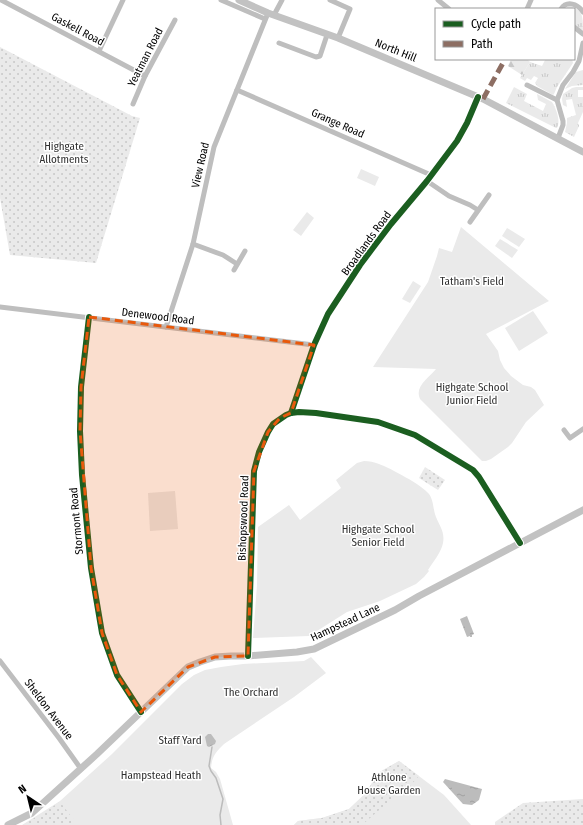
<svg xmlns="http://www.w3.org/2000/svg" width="583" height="825" font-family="'Fira Sans Condensed',sans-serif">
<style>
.grass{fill:url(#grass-tufts)}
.forest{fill:url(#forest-firs)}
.park{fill:#eaeaea}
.garden{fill:url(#garden-dots)}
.water{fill:url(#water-ripples)}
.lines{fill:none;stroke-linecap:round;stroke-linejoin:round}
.stream{stroke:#bcbcbc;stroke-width:1.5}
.street{stroke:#bebebe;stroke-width:5}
.secondary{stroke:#c2c2c2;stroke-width:7}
.quiet{stroke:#8d6e63;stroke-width:5;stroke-dasharray:10 5;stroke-linecap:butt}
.cycleway-casing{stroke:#fff;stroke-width:8}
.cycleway{stroke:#1b5e20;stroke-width:6}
.marked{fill:#e8590c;fill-opacity:0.2;stroke:#e8590c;stroke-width:3;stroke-dasharray:8 5;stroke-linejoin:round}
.labels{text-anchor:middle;stroke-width:3;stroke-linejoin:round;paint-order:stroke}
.street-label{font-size:11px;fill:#000;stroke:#fff}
.park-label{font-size:11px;fill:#303030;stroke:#fff}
</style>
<defs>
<pattern id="grass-tufts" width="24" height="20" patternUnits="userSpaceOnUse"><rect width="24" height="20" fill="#eaeaea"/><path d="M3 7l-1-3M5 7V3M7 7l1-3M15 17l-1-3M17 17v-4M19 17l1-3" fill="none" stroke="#c7c7c7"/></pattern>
<pattern id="forest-firs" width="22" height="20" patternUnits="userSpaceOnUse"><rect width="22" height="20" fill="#eaeaea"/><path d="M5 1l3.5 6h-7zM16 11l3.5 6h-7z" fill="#c7c7c7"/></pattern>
<pattern id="garden-dots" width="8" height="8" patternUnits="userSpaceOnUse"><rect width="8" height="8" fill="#eaeaea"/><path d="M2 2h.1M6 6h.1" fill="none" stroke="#c7c7c7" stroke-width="1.8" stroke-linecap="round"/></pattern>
<pattern id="water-ripples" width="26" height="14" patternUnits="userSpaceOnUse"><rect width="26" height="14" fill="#bcbcbc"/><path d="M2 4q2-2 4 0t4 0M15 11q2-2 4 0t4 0" fill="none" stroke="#a0a0a0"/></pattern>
</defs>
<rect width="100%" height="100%" fill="#fff"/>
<g class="grass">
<path d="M569,6C583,9 583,17 583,30L579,29L574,25V9H564Z"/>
<path d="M553,59H572L573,63L557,87L554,94L553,95L537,86L535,83L538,78L534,76L531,80L527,78L525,81L520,78L530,62L542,66L545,60Z"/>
<path d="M583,70V85L572,86L565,89L576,72Z"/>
<path d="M514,87L527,94L524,101L543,111L546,104L538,100L537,94L552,102C556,109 561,120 557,128H556L506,103Z"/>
<path d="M576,87H583V90H578V97H583V112L578,123L579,126L574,137L565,132L567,123V118L576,115L572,99L566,100L567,107L563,105L562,99L563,94L572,88Z"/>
</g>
<path class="forest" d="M511,59H527L530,62L522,75L508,66Z"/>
<g class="park">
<path d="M361,169L379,177L375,186L357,178Z"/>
<path d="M307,212L314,218L301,236L293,230Z"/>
<path d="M461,227L549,301L486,334L498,351L500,360L504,368L511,376L523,385L531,387L535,390L544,405L526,422L512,443L508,447L491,459L486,461H482L420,399C414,386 430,377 436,369L373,367L428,282L437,256L439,248L452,252Z"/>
<path d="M507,228L525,239L519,247L502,236Z"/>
<path d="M500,239L518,250L512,258L495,246Z"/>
<path d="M413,281L421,286L410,303L402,299Z"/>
<path d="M533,311L548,333L519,351L505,328Z"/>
<path d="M364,461C369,461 374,462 379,464C390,468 422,485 429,494C434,501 433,510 436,517C440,527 445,532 443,543C441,553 433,562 428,570L429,571L424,577L416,584L380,601L347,612L309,636L253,638L257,585L258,527L289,505L300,520L341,488L336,480L357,463Z"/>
<path d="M175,491L178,529L150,531L148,493Z"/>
<path d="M311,657L326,673L294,697L224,744C216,752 212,756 211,768L216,772L220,779L233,825H22L60,801L112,754L182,684L194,675L205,670L221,667L243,664L304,661Z"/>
<path d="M399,761L444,795L471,825H294L298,821L322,818L349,809L366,793L378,773Z"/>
</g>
<g class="garden">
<path d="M0,47L132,116L140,118L96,263L10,255L0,198Z"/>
<path d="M425,467L445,480L438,490L419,478Z"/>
<path d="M399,761L419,776L407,789L386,804L362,825H294L298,821L322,818L349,809L366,793L378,773Z"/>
<path d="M583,799V825H495V822L523,803Z"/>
<path d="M60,802L78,825H23Z"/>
</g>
<g class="water">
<path d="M467,616L474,634L472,635V637H470V636L467,637L460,619Z"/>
<path d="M208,734H211L216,741L215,744L209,747L207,746L205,737Z"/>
<path d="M445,779L482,789L479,800L472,805L463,804L443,782Z"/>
</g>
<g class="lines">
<path class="stream" d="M212,747L209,766L211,771L216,778L223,799L220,815L221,825"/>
<g class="street">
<path d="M1,0L145,76"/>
<path d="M221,0L265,19"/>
<path d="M330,0L350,9L338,38"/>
<path d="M438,0L449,9"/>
<path d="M527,9L531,0"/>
<path d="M561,9C567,0 578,4 583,12"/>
<path d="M274,15L282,0"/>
<path d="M574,27L583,34"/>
<path d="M279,43L316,57L320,56L327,35"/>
<path d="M99,51L123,0"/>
<path d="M527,85L557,100"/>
<path d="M237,90L431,175"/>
<path d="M133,104L145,76L175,20"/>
<path d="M558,138L563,125V121L557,100L563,85L573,72L579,61L583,43"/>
<path d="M427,181L449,196L470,205L478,210"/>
<path d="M470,222L489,195"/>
<path d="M193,244L223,255L237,264"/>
<path d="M234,270L245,251"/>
<path d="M0,307L314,345"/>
<path d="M89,317L81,387L80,431L82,475L91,568L102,633L117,675L141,712"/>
<path d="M166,327L193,244L214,147L268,13"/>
<path d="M291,413L314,345L328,314L360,265L372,249L391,224L427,181L457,141L467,123L478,97"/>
<path d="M564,430L570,438L583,429"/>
<path d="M248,656L254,471L259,452L268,432L273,424L286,415L291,413L299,412L316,413L378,422L415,435L473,470L479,477L520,543"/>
<path d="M0,661L59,738L81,769"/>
</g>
<g class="secondary">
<path d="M239,0L268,13L338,38L483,99L583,152"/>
<path d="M8,825L32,813L97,754L188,667L200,662L215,657L231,656H248L297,652L314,649L395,610L419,596L583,510"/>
</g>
<path class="quiet" d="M483,99L503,63"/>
<defs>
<g id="cycleway">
<path d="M89,317L81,387L80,431L82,475L91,568L102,633L117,675L141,712"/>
<path d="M291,413L314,345L328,314L360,265L372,249L391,224L427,181L457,141L467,123L478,97"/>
<path d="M248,656L254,471L259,452L268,432L273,424L286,415L291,413L299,412L316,413L378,422L415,435L473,470L479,477L520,543"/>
</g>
</defs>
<use href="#cycleway" class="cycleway-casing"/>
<use href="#cycleway" class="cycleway"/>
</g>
<path class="marked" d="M89,317L314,345L291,413L280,418L268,432L254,471L248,656L215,657L188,667L141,712L117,675L102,633L91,568L80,431L81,387Z"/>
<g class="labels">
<g class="street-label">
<text transform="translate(78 29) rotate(28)" y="4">Gaskell Road</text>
<text transform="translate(396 50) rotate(22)" y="4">North Hill</text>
<text transform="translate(145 57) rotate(-63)" y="4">Yeatman Road</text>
<text transform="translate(338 123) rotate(24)" y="4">Grange Road</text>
<text transform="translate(200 165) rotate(-77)" y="4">View Road</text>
<text transform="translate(366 243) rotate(-54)" y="4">Broadlands Road</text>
<text transform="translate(158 316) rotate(7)" y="4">Denewood Road</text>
<text transform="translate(243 518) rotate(-88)" y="4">Bishopswood Road</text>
<text transform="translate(76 521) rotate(-95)" y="4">Stormont Road</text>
<text transform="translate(345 622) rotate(-25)" y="4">Hampstead Lane</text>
<text transform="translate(49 709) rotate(53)" y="4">Sheldon Avenue</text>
</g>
<g class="park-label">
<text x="64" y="150">Highgate<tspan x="64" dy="13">Allotments</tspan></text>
<text x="472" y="285">Tatham's Field</text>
<text x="472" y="391">Highgate School<tspan x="472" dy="13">Junior Field</tspan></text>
<text x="378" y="533">Highgate School<tspan x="378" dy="13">Senior Field</tspan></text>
<text x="251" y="696">The Orchard</text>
<text x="180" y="744">Staff Yard</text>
<text x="161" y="779">Hampstead Heath</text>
<text x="389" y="781">Athlone<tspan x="389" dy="13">House Garden</tspan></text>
</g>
</g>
<rect x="435" y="8" width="140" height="52" fill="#ffffff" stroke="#999999"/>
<rect x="443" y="21" width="20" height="6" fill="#1b5e20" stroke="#999999"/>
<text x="471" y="28" font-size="12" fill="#000000">Cycle path</text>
<rect x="443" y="41" width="20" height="6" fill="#8d6e63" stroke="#999999"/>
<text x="471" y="48" font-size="12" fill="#000000">Path</text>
<g transform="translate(28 797) rotate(325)" stroke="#ffffff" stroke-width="3" paint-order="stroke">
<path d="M0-3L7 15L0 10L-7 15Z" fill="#000000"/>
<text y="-6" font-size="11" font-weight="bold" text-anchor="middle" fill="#000000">N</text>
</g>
</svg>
